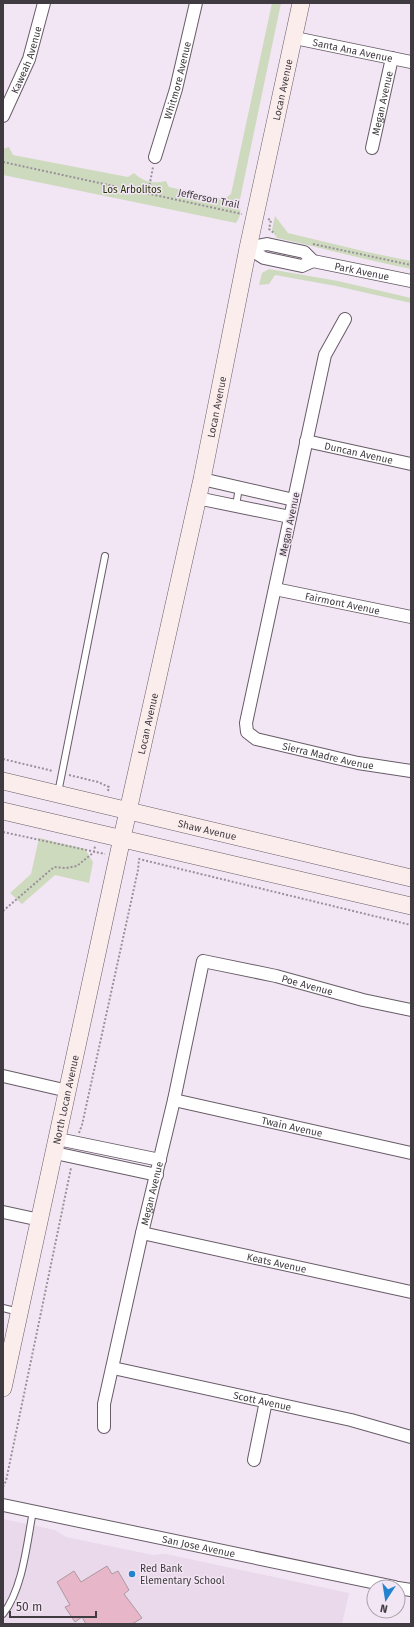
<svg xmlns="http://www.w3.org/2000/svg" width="414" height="1627" font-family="'Fira Sans',sans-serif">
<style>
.built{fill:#ead8eb}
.green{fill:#cedabe}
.building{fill:#e7b7c9;stroke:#ab99a0}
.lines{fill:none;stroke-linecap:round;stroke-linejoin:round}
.lane-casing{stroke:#675c68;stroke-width:8}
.street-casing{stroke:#675c68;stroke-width:14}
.secondary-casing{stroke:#675c68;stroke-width:18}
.path{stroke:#99909a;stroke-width:2;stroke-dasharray:2 2;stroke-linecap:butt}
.lane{stroke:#fff;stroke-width:6}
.street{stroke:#fff;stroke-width:12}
.secondary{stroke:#fbedec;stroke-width:17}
.poi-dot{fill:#2383cf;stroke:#f3e6f4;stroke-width:1.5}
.labels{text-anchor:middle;stroke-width:3;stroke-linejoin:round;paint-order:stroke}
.street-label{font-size:10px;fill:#403b40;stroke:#f3e6f4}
.park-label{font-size:10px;fill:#263607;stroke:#f3e6f4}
.poi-label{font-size:10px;fill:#403b40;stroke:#f3e6f4;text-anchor:start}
</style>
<rect width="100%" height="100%" fill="#f3e6f4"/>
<path class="built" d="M3,1519L55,1530L66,1537L153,1555L166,1554L349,1593L342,1624H3Z"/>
<g class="green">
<path d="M272,3H281L239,204C242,211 240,217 236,223L3,175V149L9,147L13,155L128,177L134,173C144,182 152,184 166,181L169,187L224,199L231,194Z"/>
<path d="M275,216L288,233L367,252L411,261V269C366,260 322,248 277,238L272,230Z"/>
<path d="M269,269L338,281L411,298V303L336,286L275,275L269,284L259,285L262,273Z"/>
<path d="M39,838L85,849L93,862L89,883L55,875L22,904L10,893L31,874Z"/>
</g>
<path class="building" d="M107,1566L112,1574L118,1571L129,1590L124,1594L142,1618L132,1624H86L82,1617L75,1622L65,1607L70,1605L57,1582L74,1571L81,1582Z"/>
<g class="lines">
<defs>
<g id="lane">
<path d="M236,506L239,487"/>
<path d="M58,793L105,556"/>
<path d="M3,1308L19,1312"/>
<path d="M3,1614C23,1589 27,1542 33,1511"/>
</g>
<g id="street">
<path id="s1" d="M295,38L411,62"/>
<path id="s2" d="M3,116L29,59L44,3"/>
<path id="s3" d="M372,148L392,58"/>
<path id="s4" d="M155,157L176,89L196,3"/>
<path id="s5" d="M248,248L267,244L304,252L313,261L411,281"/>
<path d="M248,248L264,258L302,266L313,261"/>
<path id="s6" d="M345,319L325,355L246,723L247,732L256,739L358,763L411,771"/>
<path id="s7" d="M306,441L411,464"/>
<path d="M202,479L294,500"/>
<path d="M197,498L290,517"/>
<path id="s8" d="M275,589L411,617"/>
<path d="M3,1076L68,1091"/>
<path id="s9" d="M174,1100L411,1153"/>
<path d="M58,1139L160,1160"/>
<path d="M55,1153L157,1175"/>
<path d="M3,1212L40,1220"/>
<path id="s10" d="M142,1233L411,1292"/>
<path id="s11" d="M113,1368L351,1420L411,1437"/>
<path id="s12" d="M104,1427V1404L142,1233L174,1100L203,961L276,976L363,1000L411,1010"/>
<path d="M254,1460L266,1401"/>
<path id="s13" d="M3,1505L395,1587"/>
<path d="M398,1588L411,1590"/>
</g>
<g id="secondary">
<path id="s14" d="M3,781L411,878"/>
<path d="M3,811L411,906"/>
<path id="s15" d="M3,1388L122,838L202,479L248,248L301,3"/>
</g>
</defs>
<use href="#lane" class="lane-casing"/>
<use href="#street" class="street-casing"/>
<use href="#secondary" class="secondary-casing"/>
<g class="path">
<path d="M3,162L242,214"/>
<path d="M148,193L153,167"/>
<path d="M268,219L271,220L269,229L275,234"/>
<path d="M313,244L411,265"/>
<path d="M3,759L53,771"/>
<path d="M69,775L98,782L109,787L108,791"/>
<path d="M3,832L105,854"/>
<path d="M3,911L54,867L66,868L77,866L94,852L95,846"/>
<path d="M79,1133L82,1125L138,870L139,859L411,925"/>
<path d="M3,1487L6,1481L71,1168"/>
</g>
<use href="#lane" class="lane"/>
<use href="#street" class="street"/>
<use href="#secondary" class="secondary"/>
</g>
<circle class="poi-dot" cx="132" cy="1574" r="4"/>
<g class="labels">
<g class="street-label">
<text dy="4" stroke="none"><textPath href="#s1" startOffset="59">Santa Ana Avenue</textPath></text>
<text dy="4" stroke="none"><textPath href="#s2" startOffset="61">Kaweah Avenue</textPath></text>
<text dy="4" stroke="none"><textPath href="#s4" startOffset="80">Whitmore Avenue</textPath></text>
<text dy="4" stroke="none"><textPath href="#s15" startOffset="1328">Locan Avenue</textPath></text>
<text dy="4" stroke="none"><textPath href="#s3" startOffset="46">Megan Avenue</textPath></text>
<text transform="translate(209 198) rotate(12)" y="4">Jefferson Trail</text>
<text dy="4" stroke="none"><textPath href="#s5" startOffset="120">Park Avenue</textPath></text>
<text dy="4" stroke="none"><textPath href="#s15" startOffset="1004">Locan Avenue</textPath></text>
<text dy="4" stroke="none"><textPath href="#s7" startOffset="54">Duncan Avenue</textPath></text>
<text transform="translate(289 524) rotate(-78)" y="4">Megan Avenue</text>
<text dy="4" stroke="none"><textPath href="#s8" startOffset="69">Fairmont Avenue</textPath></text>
<text dy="4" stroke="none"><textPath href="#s15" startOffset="680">Locan Avenue</textPath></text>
<text dy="4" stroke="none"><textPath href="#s6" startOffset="512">Sierra Madre Avenue</textPath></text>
<text dy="4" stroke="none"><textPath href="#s14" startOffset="210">Shaw Avenue</textPath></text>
<text dy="4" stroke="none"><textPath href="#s12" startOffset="584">Poe Avenue</textPath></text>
<text dy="4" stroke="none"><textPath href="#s15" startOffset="295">North Locan Avenue</textPath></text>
<text dy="4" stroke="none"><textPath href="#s9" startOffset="121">Twain Avenue</textPath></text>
<text dy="4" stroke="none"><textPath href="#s12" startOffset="239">Megan Avenue</textPath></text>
<text dy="4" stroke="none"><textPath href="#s10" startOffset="138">Keats Avenue</textPath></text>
<text dy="4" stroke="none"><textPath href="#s11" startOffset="153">Scott Avenue</textPath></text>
<text dy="4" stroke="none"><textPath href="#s13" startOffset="200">San Jose Avenue</textPath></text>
</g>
<g class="park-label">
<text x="132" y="193">Los Arbolitos</text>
</g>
<g class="poi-label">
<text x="140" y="1572">Red Bank<tspan x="140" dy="12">Elementary School</tspan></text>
</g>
</g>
<rect width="414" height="1627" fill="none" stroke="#403b40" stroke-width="8"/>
<g transform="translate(386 1599) rotate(192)"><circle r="19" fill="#f3e6f4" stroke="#aba2ac"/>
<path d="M0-3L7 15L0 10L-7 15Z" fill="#2383cf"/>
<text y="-6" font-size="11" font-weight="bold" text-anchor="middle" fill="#403b40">N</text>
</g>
<path d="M10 1611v6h86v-6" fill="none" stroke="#403b40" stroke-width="2"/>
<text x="16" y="1611" font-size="12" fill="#403b40" stroke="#f3e6f4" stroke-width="3" paint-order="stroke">50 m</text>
</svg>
